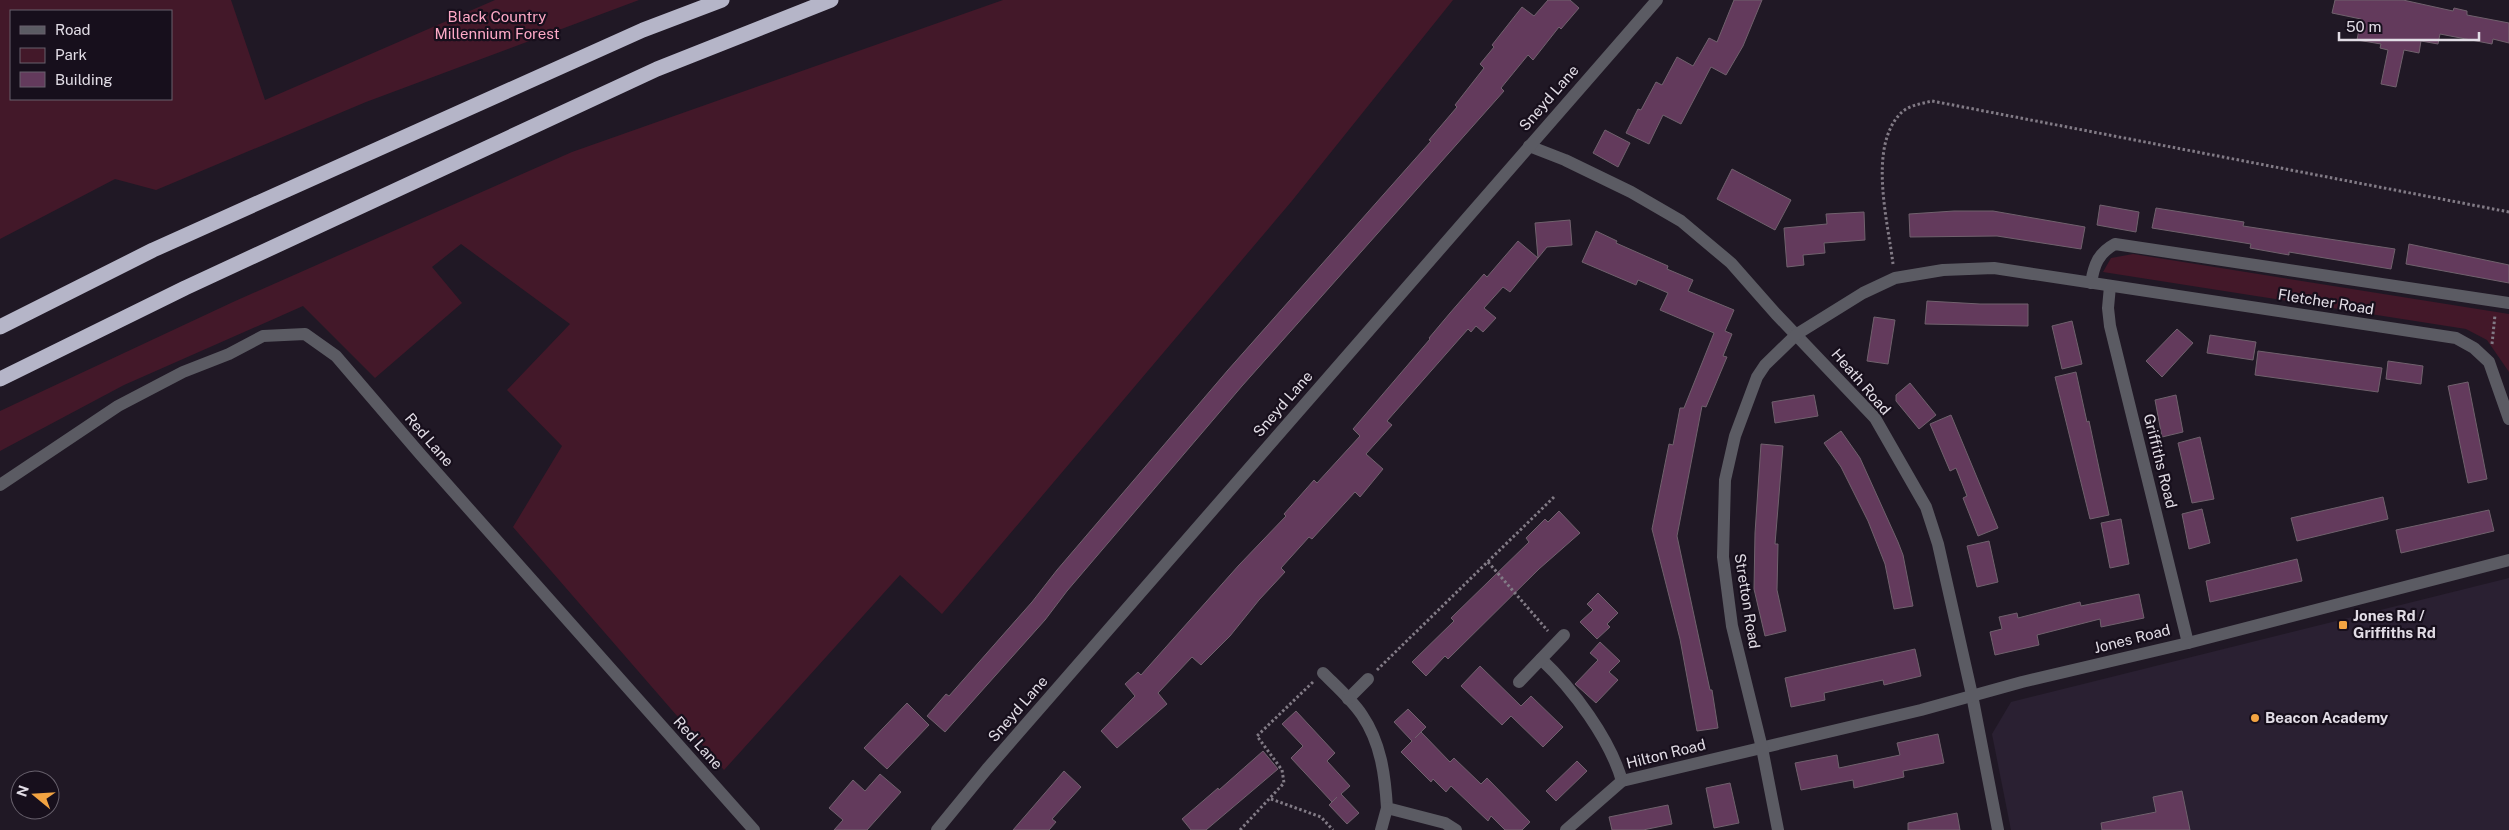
<svg xmlns="http://www.w3.org/2000/svg" width="2509" height="830" font-family="'Public Sans',sans-serif">
<style>
.built{fill:#2a2032}
.green{fill:#431829;fill-rule:evenodd}
.building{fill:#633a5c;stroke:#70616d}
.lines{fill:none;stroke-linecap:round;stroke-linejoin:round}
.path{stroke:#827b86;stroke-width:3;stroke-dasharray:2.5 2.5;stroke-linecap:butt}
.minor{stroke:#5b5b63;stroke-width:12}
.motorway{stroke:#b5b5c8;stroke-width:15}
.poi-dot{fill:#f3a442;stroke:#170f1c;stroke-width:2}
.labels{text-anchor:middle;stroke-width:4.5;stroke-linejoin:round;paint-order:stroke}
.park-label{font-size:15px;fill:#fea9c6;stroke:#170f1c}
.street-label{font-size:15px;fill:#e2dde6;stroke:#170f1c}
.poi-label{font-size:15px;font-weight:bold;fill:#e2dde6;stroke:#170f1c;text-anchor:start}
</style>
<rect width="100%" height="100%" fill="#201825"/>
<path class="built" d="M2509,578V830H2011L1992,734L2011,702Z"/>
<g class="green">
<path d="M0,0H231L265,100L495,0H639L366,102L156,190L115,179L0,239ZM171,11V99H11V11Z"/>
<path d="M1003,0H1453L1291,202L942,614L900,575L724,770L513,527L562,446L507,390L570,324L461,244L432,267L462,303L375,378L303,306L124,385L0,451V411L233,302L572,152Z"/>
<path d="M2133,254L2509,314V372L2487,340L2466,329L2103,272L2111,258Z"/>
</g>
<g class="building">
<path d="M1548,0H1570L1579,8L1561,29L1559,27L1533,60L1528,55L1501,88L1504,91L1242,386L1067,591L1045,620L945,732L927,716L946,694L949,696L1032,602L1057,570L1228,370L1431,141L1429,140L1457,107L1455,105L1484,68L1480,64L1494,47L1492,45L1522,7L1534,16Z"/>
<path d="M1734,0H1762L1743,46L1726,75L1711,67L1681,124L1663,115L1649,144L1626,133L1638,109L1641,110L1656,82L1662,85L1677,57L1693,66L1709,38L1717,42Z"/>
<path d="M2335,0H2403L2453,11L2454,8L2467,11V15L2509,23V43L2493,39L2492,44L2440,34L2438,44L2421,41L2419,53L2404,50L2396,87L2381,84L2388,50L2380,48L2381,44L2357,40L2361,19L2332,13Z"/>
<path d="M1605,130L1630,143L1618,167L1593,153Z"/>
<path d="M1732,169L1791,200L1775,230L1717,199Z"/>
<path d="M2100,205L2139,212L2136,232L2097,225Z"/>
<path d="M2156,208L2244,222L2243,226L2395,249L2391,269L2289,252V255L2250,248L2251,244L2152,228Z"/>
<path d="M1954,211H1993L2085,227L2081,249L1997,236L1910,237L1909,214Z"/>
<path d="M1864,212L1865,240L1824,243L1825,253L1803,255L1804,265L1787,267L1784,228L1827,224L1826,214Z"/>
<path d="M1570,220L1572,245L1547,247L1538,258L1535,223Z"/>
<path d="M1596,231L1617,241L1616,243L1668,266L1667,269L1693,280L1688,291L1734,310L1725,331L1732,334L1723,356L1727,357L1706,407L1702,406L1677,536L1710,690H1712L1718,728L1697,731L1680,639L1652,529L1669,444L1673,445L1680,408H1684L1714,333L1660,310L1668,293L1638,280L1636,285L1582,262Z"/>
<path d="M1518,241L1538,258L1510,292L1503,287L1484,308L1496,318L1483,332L1476,326L1471,332L1468,329L1387,421L1392,425L1366,454L1383,469L1360,497L1355,492L1312,539L1309,537L1281,568L1285,572L1259,600L1230,636L1201,665L1192,657L1158,693L1167,704L1117,748L1101,731L1135,696L1125,684L1138,672L1141,675L1239,565L1286,516L1284,514L1314,480L1317,483L1360,436L1353,429L1430,339L1429,338L1450,313L1484,274L1487,277Z"/>
<path d="M2409,244L2509,265V283L2406,264Z"/>
<path d="M1927,301L1980,304H2028V326L1925,324Z"/>
<path d="M1874,317L1895,320L1888,364L1867,361Z"/>
<path d="M2072,321L2082,364L2062,369L2052,326Z"/>
<path d="M2177,329L2193,343L2162,377L2146,361Z"/>
<path d="M2210,335L2256,342L2253,360L2207,353Z"/>
<path d="M2258,351L2382,368L2378,392L2255,375Z"/>
<path d="M2388,361L2423,366L2421,384L2386,379Z"/>
<path d="M2076,372L2087,422L2089,421L2109,515L2090,519L2055,377Z"/>
<path d="M2468,382L2487,479L2468,483L2448,386Z"/>
<path d="M1910,383L1936,415L1919,429L1896,401V395Z"/>
<path d="M1814,395L1818,416L1775,423L1772,402Z"/>
<path d="M2176,395L2183,432L2162,437L2155,400Z"/>
<path d="M1951,415L1998,528L1978,536L1963,498L1967,496L1956,468L1950,471L1930,424Z"/>
<path d="M1841,431L1860,458L1898,542L1903,555L1913,606L1894,609L1885,564L1868,521L1841,467L1824,443Z"/>
<path d="M2200,437L2214,499L2192,503L2178,443Z"/>
<path d="M1761,444L1783,446L1775,544H1778L1777,590L1786,631L1765,636L1754,589L1755,533Z"/>
<path d="M2383,497L2388,519L2297,541L2291,518Z"/>
<path d="M2202,509L2210,543L2189,549L2182,514Z"/>
<path d="M2489,510L2494,531L2401,553L2396,530Z"/>
<path d="M1559,511L1580,533L1539,569L1448,659L1445,656L1426,676L1412,662L1454,621L1451,618L1529,542L1526,538L1545,519L1548,522Z"/>
<path d="M2121,519L2129,564L2110,568L2101,523Z"/>
<path d="M1989,541L1998,582L1977,587L1967,546Z"/>
<path d="M2297,559L2302,581L2210,602L2206,581Z"/>
<path d="M1598,593L1618,613L1607,624L1610,627L1597,639L1580,622L1593,610L1587,604Z"/>
<path d="M2139,594L2144,618L2101,627L2100,619L2037,635L2039,645L1995,655L1990,632L2002,629L1999,617L2017,613L2018,618L2080,602L2081,606Z"/>
<path d="M1600,642L1620,661L1609,672L1618,680L1596,703L1575,684L1598,660L1590,653Z"/>
<path d="M1915,649L1921,676L1884,685L1883,680L1824,693L1825,700L1791,707L1785,678Z"/>
<path d="M1480,666L1521,706L1531,696L1563,727L1543,747L1511,716L1502,725L1461,686Z"/>
<path d="M907,703L929,725L887,769L864,748Z"/>
<path d="M1408,709L1426,727L1415,738L1421,732L1450,762L1454,758L1481,784L1487,778L1530,822L1522,830H1505L1491,816L1488,821L1451,786L1446,792L1433,779L1431,782L1401,752L1412,741L1394,722Z"/>
<path d="M1296,711L1335,753L1327,761L1350,786L1341,794L1359,813L1347,824L1329,805L1337,797L1332,802L1291,758L1303,746L1282,724Z"/>
<path d="M1938,734L1944,763L1903,771L1904,777L1854,788L1853,780L1801,790L1795,763L1837,755L1839,768L1900,755L1897,743Z"/>
<path d="M1263,751L1278,769L1206,830H1191L1182,819L1218,788L1219,790Z"/>
<path d="M1577,761L1587,771L1556,801L1546,791Z"/>
<path d="M1064,771L1081,787L1052,819L1056,822L1049,830H1013Z"/>
<path d="M880,774L901,792L867,830H834L843,820L829,808L853,780L865,791Z"/>
<path d="M1730,783L1739,823L1714,828L1706,788Z"/>
<path d="M2182,791L2190,830H2102L2101,823L2156,812L2153,797Z"/>
<path d="M1668,805L1672,824L1643,830H1612L1609,817Z"/>
<path d="M1957,813L1960,830H1908V823Z"/>
</g>
<g class="lines">
<g class="path">
<path d="M1893,264C1888,222 1868,148 1900,114C1908,105 1921,104 1932,101L2509,212"/>
<path d="M2492,344L2495,315"/>
<path d="M1488,562L1548,631"/>
<path d="M1377,670L1554,497"/>
<path d="M1271,799L1321,817L1333,830"/>
<path d="M1240,830L1284,783L1282,770L1257,736L1313,682"/>
</g>
<g class="minor">
<path d="M1529,146L1565,160L1631,192L1681,221L1731,263L1776,314L1875,418L1926,507L1938,544L1972,695L1998,830"/>
<path d="M2091,283C2094,265 2098,253 2115,244L2509,303"/>
<path d="M2110,286L2108,308L2110,326L2188,643"/>
<path d="M0,485L118,406L183,372L229,354L263,336L305,334L336,356L421,455L754,830"/>
<path d="M1541,659C1573,689 1610,739 1622,781"/>
<path d="M1323,673C1336,686 1352,700 1362,715C1381,743 1385,775 1387,808L1445,823L1456,830"/>
<path d="M1519,682L1564,635"/>
<path d="M1348,699L1368,679"/>
<path d="M937,830L987,769L1657,0"/>
<path d="M1381,830L1387,808"/>
<path d="M1566,830L1622,781L1921,710L2022,682L2188,643L2509,560"/>
<path d="M1778,830L1762,748L1732,626L1723,557L1725,480L1735,436L1757,377L1765,365L1797,334L1863,293L1895,278L1943,270L1994,268L2456,338L2474,348L2489,362L2509,419"/>
</g>
<g class="motorway">
<path d="M0,327L153,250L643,30L722,0"/>
<path d="M0,379L185,288L657,69L831,0"/>
</g>
</g>
<g class="poi-dot">
<rect x="2338" y="620" width="10" height="10" rx="2.5"/>
<circle cx="2255" cy="718" r="5"/>
</g>
<g class="labels">
<g class="park-label">
<text x="497" y="22">Black Country<tspan x="497" dy="17">Millennium Forest</tspan></text>
</g>
<g class="street-label">
<text transform="translate(1549 98) rotate(-49)" y="5">Sneyd Lane</text>
<text transform="translate(2326 302) rotate(9)" y="5">Fletcher Road</text>
<text transform="translate(1861 382) rotate(49)" y="5">Heath Road</text>
<text transform="translate(1283 404) rotate(-49)" y="5">Sneyd Lane</text>
<text transform="translate(429 440) rotate(49)" y="5">Red Lane</text>
<text transform="translate(2160 461) rotate(76)" y="5">Griffiths Road</text>
<text transform="translate(1747 601) rotate(81)" y="5">Stretton Road</text>
<text transform="translate(2132 639) rotate(-14)" y="5">Jones Road</text>
<text transform="translate(1018 709) rotate(-49)" y="5">Sneyd Lane</text>
<text transform="translate(698 743) rotate(48)" y="5">Red Lane</text>
<text transform="translate(1666 754) rotate(-14)" y="5">Hilton Road</text>
</g>
<g class="poi-label">
<text x="2353" y="621">Jones Rd /<tspan x="2353" dy="17">Griffiths Rd</tspan></text>
<text x="2265" y="723">Beacon Academy</text>
</g>
</g>
<rect x="10" y="10" width="162" height="90" fill="#170f1c" stroke="#68616d"/>
<rect x="20" y="26" width="25" height="8" fill="#5b5b63" stroke="#68616d"/>
<text x="55" y="35" font-size="15" fill="#e2dde6">Road</text>
<rect x="20" y="48" width="25" height="15" fill="#431829" stroke="#68616d"/>
<text x="55" y="60" font-size="15" fill="#e2dde6">Park</text>
<rect x="20" y="72" width="25" height="15" fill="#633a5c" stroke="#68616d"/>
<text x="55" y="85" font-size="15" fill="#e2dde6">Building</text>
<g transform="translate(35 795) rotate(288)"><circle r="24" fill="#170f1c" stroke="#68616d"/>
<path d="M0-4L9 19L0 12L-9 19Z" fill="#f3a442"/>
<text y="-8" font-size="14" font-weight="bold" text-anchor="middle" fill="#e2dde6">N</text>
</g>
<path d="M2339 32v8h140v-8" fill="none" stroke="#e2dde6" stroke-width="2.5"/>
<text x="2346" y="32" font-size="15" fill="#e2dde6" stroke="#170f1c" stroke-width="4" paint-order="stroke">50 m</text>
</svg>
